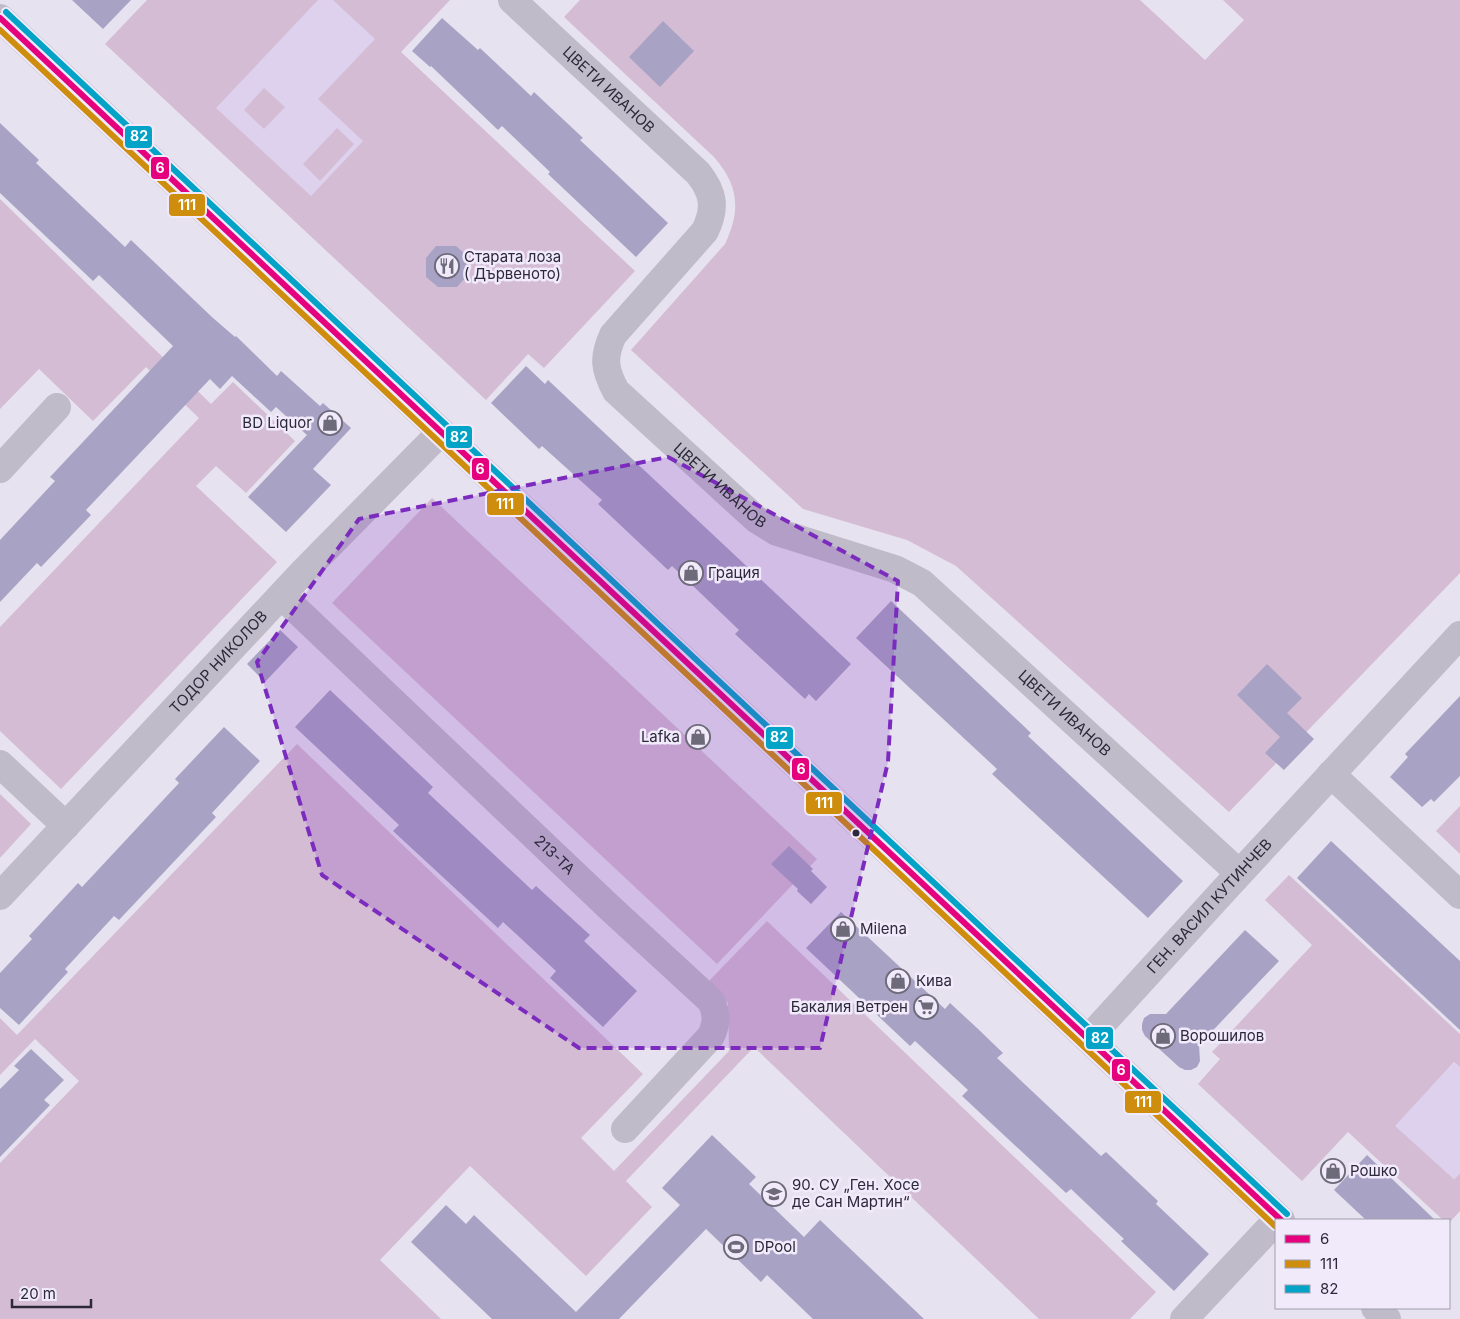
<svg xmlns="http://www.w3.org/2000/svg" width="1460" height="1319" font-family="Inter,sans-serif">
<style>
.green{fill:#d4bcd4}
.plaza{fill:#ddd1ee;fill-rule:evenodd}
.building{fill:#a8a3c4}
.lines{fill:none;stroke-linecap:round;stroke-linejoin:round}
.minor{stroke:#c0bbc9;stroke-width:28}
.bus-1-casing{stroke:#f1eafb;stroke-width:10}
.bus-2-casing{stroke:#f1eafb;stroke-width:10}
.bus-3-casing{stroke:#f1eafb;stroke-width:10}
.bus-1{stroke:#e5007d;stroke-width:6}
.bus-2{stroke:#ce8d0c;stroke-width:6}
.bus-3{stroke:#02a3c7;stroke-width:6}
.marked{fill:#7b2cbf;fill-opacity:0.2;stroke:#7b2cbf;stroke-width:4;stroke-dasharray:10 6;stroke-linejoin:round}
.bus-dot{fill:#2c293a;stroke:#f1eafb;stroke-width:2}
.labels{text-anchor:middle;stroke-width:5;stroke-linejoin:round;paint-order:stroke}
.street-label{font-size:15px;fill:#2c293a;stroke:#f1eafb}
.poi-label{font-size:15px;fill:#2c293a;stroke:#f1eafb;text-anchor:start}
.line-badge{stroke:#f1eafb;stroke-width:2}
.badge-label{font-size:14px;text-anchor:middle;font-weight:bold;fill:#fff}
</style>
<rect width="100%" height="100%" fill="#e7e2ef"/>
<g class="green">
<path d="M147,0H450L401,52L635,271L544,368L528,354L486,400L105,44Z"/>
<path d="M580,0H1140L1205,60L1244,20L1223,0H1460V573L1229,812L956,566L907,540L803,509L631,350L725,244C741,210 739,186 714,157L564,17Z"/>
<path d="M0,199L211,404L233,382L295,441L246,493L216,466L196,486L277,562L61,789L0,731V627L199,418L146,367L93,421L39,369L0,409Z"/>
<path d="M432,498L817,859L717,964L332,603Z"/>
<path d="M297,744L643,1074L581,1138L614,1171L729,1051L728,1003L707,983L767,921L1156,1292L1130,1319H1039L754,1047L626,1181L652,1207L586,1276L470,1166L380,1260L441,1319H0V1163L79,1081L35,1039L0,1075V1018L17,1035Z"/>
<path d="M0,794L31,824L0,858Z"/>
<path d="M1460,806V854L1436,831Z"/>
<path d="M1289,875L1460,1034V1067L1454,1062L1396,1126L1454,1179L1460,1173V1211L1449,1223V1220H1443L1348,1132L1302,1181L1198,1084L1220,1059L1212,1052L1312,945L1265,900Z"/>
</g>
<g class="plaza">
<path d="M318,0H333L375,39L318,99L363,141L311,196L216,108ZM264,88L285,107L264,129L244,110ZM337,128L354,144L320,181L303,164Z"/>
<path d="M1454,1062L1460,1067V1173L1454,1179L1395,1126Z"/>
</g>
<g class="building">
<path d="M72,0H131L103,29Z"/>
<path d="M442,18L478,50L480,48L531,96L534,92L583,138L580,140L668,223L636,257L548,174L550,172L502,126L498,130L431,66L430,67L412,51Z"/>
<path d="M663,21L694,51L660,87L629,57Z"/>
<path d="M0,123L39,160L36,163L125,247L131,240L213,318L235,337L236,336L277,376L281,371L320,406L323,403L351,428L313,469L331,485L286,532L248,497L307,435L276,407L271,412L232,376L220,389L210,379L86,510L91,515L41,567L37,563L0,602V540L55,481L50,477L173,346L99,275L93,281L0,193Z"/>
<path d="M436,246H456L467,256L468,275L457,287H438L426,277V258Z"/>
<path d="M526,366L545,384L548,380L851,664L816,701L809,694L805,699L735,634L739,630L692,585L672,566L668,570L598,504L602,500L542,446L539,449L491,403Z"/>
<path d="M891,601L1031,733L1028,736L1183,881L1148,918L992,774L997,769L856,638Z"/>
<path d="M280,630L298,647L265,682L247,664Z"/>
<path d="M1267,664L1302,698L1287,713L1314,739L1284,770L1265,753L1280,737L1237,695Z"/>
<path d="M330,690L433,787L428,793L532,890L536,886L590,935L584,941L637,991L603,1027L550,978L556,971L503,922L498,928L393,831L399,825L295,727Z"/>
<path d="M1460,696V776L1434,802L1431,799L1422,807L1390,777L1408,757L1405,754Z"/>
<path d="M224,727L260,761L212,813L216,817L119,920L114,916L65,969L68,972L19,1025L0,1008V973L32,939L29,936L78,883L82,887L179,783L175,779Z"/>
<path d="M1331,841L1460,961V1030L1297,878Z"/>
<path d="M789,846L813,869L811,871L827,887L811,904L797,891L798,889L771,864Z"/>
<path d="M841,912L945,1009L950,1003L977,1028L1003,1053L997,1058L1101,1156L1106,1152L1158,1201L1156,1204L1209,1254L1174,1291L1121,1241L1124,1239L1071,1189L1066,1193L962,1096L968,1090L915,1041L910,1046L806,948Z"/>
<path d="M1245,930L1279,961L1199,1045L1200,1061L1197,1067L1191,1070H1185L1179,1067L1145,1036L1142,1030V1024L1144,1018L1150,1014H1166Z"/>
<path d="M31,1049L64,1080L44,1100L50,1105L0,1157V1089L19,1070L14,1066Z"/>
<path d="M712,1135L756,1177L749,1184L804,1237L820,1220L924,1319H813L767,1275L761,1282L706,1229L619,1319H492L411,1242L446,1205L466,1224L474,1215L576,1312L680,1205L662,1188Z"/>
<path d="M1367,1155L1435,1220H1366L1334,1190Z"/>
</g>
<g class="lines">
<g class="minor">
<path id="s1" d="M512,0L698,173C714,193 716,208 705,231L613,335C603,357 604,369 616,391L756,519L777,532L895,569L922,583L1239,873"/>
<path d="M0,18L1281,1220"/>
<path d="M0,469L57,407"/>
<path id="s2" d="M282,596L610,908L711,1001C717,1014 717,1023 711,1036L625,1129"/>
<path d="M0,764L66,826"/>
<path d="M1331,774L1460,895"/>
<path id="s3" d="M0,896L303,572L441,432"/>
<path id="s4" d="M1088,1039L1226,888L1460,635"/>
<path d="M1375,1308L1387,1319"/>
<path d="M1184,1319L1276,1221"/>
</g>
<defs>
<path id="bus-1" d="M0,18L1281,1220"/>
<path id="bus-2" d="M0,30L1275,1226"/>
<path id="bus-3" d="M6,12L1287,1214"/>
</defs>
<use href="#bus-1" class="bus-1-casing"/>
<use href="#bus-2" class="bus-2-casing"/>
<use href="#bus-3" class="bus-3-casing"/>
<use href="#bus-1" class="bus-1"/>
<use href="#bus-2" class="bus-2"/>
<use href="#bus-3" class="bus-3"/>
</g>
<path class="marked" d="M668,457L898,581L888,762L820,1048H579L322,875L257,662L359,519Z"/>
<defs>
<symbol id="restaurant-ring" viewBox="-11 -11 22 22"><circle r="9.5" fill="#f1eafb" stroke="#6d6a79" stroke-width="1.5"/><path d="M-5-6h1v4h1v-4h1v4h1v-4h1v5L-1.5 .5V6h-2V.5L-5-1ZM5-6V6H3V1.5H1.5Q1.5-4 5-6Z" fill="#6d6a79"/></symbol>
<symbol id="shop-ring" viewBox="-11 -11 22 22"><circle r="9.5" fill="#f1eafb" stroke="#6d6a79" stroke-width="1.5"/><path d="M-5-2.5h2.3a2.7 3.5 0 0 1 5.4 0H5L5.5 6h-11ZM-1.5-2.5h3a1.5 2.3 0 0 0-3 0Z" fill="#6d6a79"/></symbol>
<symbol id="supermarket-ring" viewBox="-11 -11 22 22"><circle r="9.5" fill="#f1eafb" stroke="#6d6a79" stroke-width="1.5"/><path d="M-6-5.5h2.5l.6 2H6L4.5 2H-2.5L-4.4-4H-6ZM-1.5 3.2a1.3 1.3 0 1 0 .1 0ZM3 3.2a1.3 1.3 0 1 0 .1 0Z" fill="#6d6a79"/></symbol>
<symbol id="school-ring" viewBox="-11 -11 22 22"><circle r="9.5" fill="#f1eafb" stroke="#6d6a79" stroke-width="1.5"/><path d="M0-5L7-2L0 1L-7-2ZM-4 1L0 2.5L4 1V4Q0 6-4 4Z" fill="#6d6a79"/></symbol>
<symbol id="stadium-ring" viewBox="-11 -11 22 22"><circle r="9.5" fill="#f1eafb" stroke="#6d6a79" stroke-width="1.5"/><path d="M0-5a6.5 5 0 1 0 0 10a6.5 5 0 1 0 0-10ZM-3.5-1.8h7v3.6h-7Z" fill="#6d6a79"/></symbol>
</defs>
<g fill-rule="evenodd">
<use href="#restaurant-ring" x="433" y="252" width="28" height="28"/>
<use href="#shop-ring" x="316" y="409" width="28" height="28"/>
<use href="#shop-ring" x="677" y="559" width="28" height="28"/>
<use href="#shop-ring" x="684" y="723" width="28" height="28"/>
<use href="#shop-ring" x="829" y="915" width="28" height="28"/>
<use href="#shop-ring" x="884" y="967" width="28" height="28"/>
<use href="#supermarket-ring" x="912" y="993" width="28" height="28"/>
<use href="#shop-ring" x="1149" y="1022" width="28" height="28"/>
<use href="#shop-ring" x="1319" y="1157" width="28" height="28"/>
<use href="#school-ring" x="760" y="1180" width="28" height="28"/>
<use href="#stadium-ring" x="722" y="1233" width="28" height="28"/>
</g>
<circle class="bus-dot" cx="856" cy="833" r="4.5"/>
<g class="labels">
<g class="street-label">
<text dy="5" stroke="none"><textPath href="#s1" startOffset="132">ЦВЕТИ ИВАНОВ</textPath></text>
<text dy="5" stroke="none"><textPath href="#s1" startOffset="655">ЦВЕТИ ИВАНОВ</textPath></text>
<text dy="5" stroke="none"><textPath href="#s3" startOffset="320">ТОДОР НИКОЛОВ</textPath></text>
<text dy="5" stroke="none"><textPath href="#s1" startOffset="1076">ЦВЕТИ ИВАНОВ</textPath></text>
<text dy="5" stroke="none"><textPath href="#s2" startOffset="376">213-ТА</textPath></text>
<text dy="5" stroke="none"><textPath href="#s4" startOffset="180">ГЕН. ВАСИЛ КУТИНЧЕВ</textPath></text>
</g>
<g class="poi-label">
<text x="464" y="262">Старата лоза<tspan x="464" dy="17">( Дървеното)</tspan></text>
<text x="312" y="428" text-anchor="end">BD Liquor</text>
<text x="708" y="578">Грация</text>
<text x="680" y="742" text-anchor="end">Lafka</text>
<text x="860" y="934">Milena</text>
<text x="916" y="986">Кива</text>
<text x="908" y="1012" text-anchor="end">Бакалия Ветрен</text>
<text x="1180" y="1041">Ворошилов</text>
<text x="1350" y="1176">Рошко</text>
<text x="792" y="1190">90. СУ „Ген. Хосе<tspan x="792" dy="17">де Сан Мартин“</tspan></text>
<text x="754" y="1252">DPool</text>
</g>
</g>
<g class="line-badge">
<rect x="124" y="125" width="29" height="24" rx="5" fill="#02a3c7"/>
<rect x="150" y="156" width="20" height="24" rx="5" fill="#e5007d"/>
<rect x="168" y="193" width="38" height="24" rx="5" fill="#ce8d0c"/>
<rect x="445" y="425" width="28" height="24" rx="5" fill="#02a3c7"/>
<rect x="471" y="457" width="19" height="24" rx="5" fill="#e5007d"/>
<rect x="486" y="492" width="39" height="24" rx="5" fill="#ce8d0c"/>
<rect x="765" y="726" width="29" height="24" rx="5" fill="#02a3c7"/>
<rect x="791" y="757" width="19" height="24" rx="5" fill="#e5007d"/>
<rect x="805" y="791" width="38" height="24" rx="5" fill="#ce8d0c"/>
<rect x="1085" y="1026" width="29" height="24" rx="5" fill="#02a3c7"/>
<rect x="1111" y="1058" width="20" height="24" rx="5" fill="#e5007d"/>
<rect x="1124" y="1090" width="38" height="24" rx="5" fill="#ce8d0c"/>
</g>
<g class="badge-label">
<text x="139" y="141">82</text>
<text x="160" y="173">6</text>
<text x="187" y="210">111</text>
<text x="459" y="442">82</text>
<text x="480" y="474">6</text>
<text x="505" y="509">111</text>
<text x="779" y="742">82</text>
<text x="801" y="774">6</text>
<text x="824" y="808">111</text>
<text x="1100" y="1043">82</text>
<text x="1121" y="1075">6</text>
<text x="1143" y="1107">111</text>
</g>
<rect x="1275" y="1219" width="175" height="90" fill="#f1eafb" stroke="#a29dae"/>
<rect x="1285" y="1235" width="25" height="8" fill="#e5007d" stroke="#a29dae"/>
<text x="1320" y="1244" font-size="15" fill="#2c293a">6</text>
<rect x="1285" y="1260" width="25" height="8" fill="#ce8d0c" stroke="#a29dae"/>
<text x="1320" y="1269" font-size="15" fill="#2c293a">111</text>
<rect x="1285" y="1285" width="25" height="8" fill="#02a3c7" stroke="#a29dae"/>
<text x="1320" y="1294" font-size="15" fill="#2c293a">82</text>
<path d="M12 1299v8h79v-8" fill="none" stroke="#2c293a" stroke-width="2.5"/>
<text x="20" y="1299" font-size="15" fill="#2c293a" stroke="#f1eafb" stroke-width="4" paint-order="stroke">20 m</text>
</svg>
